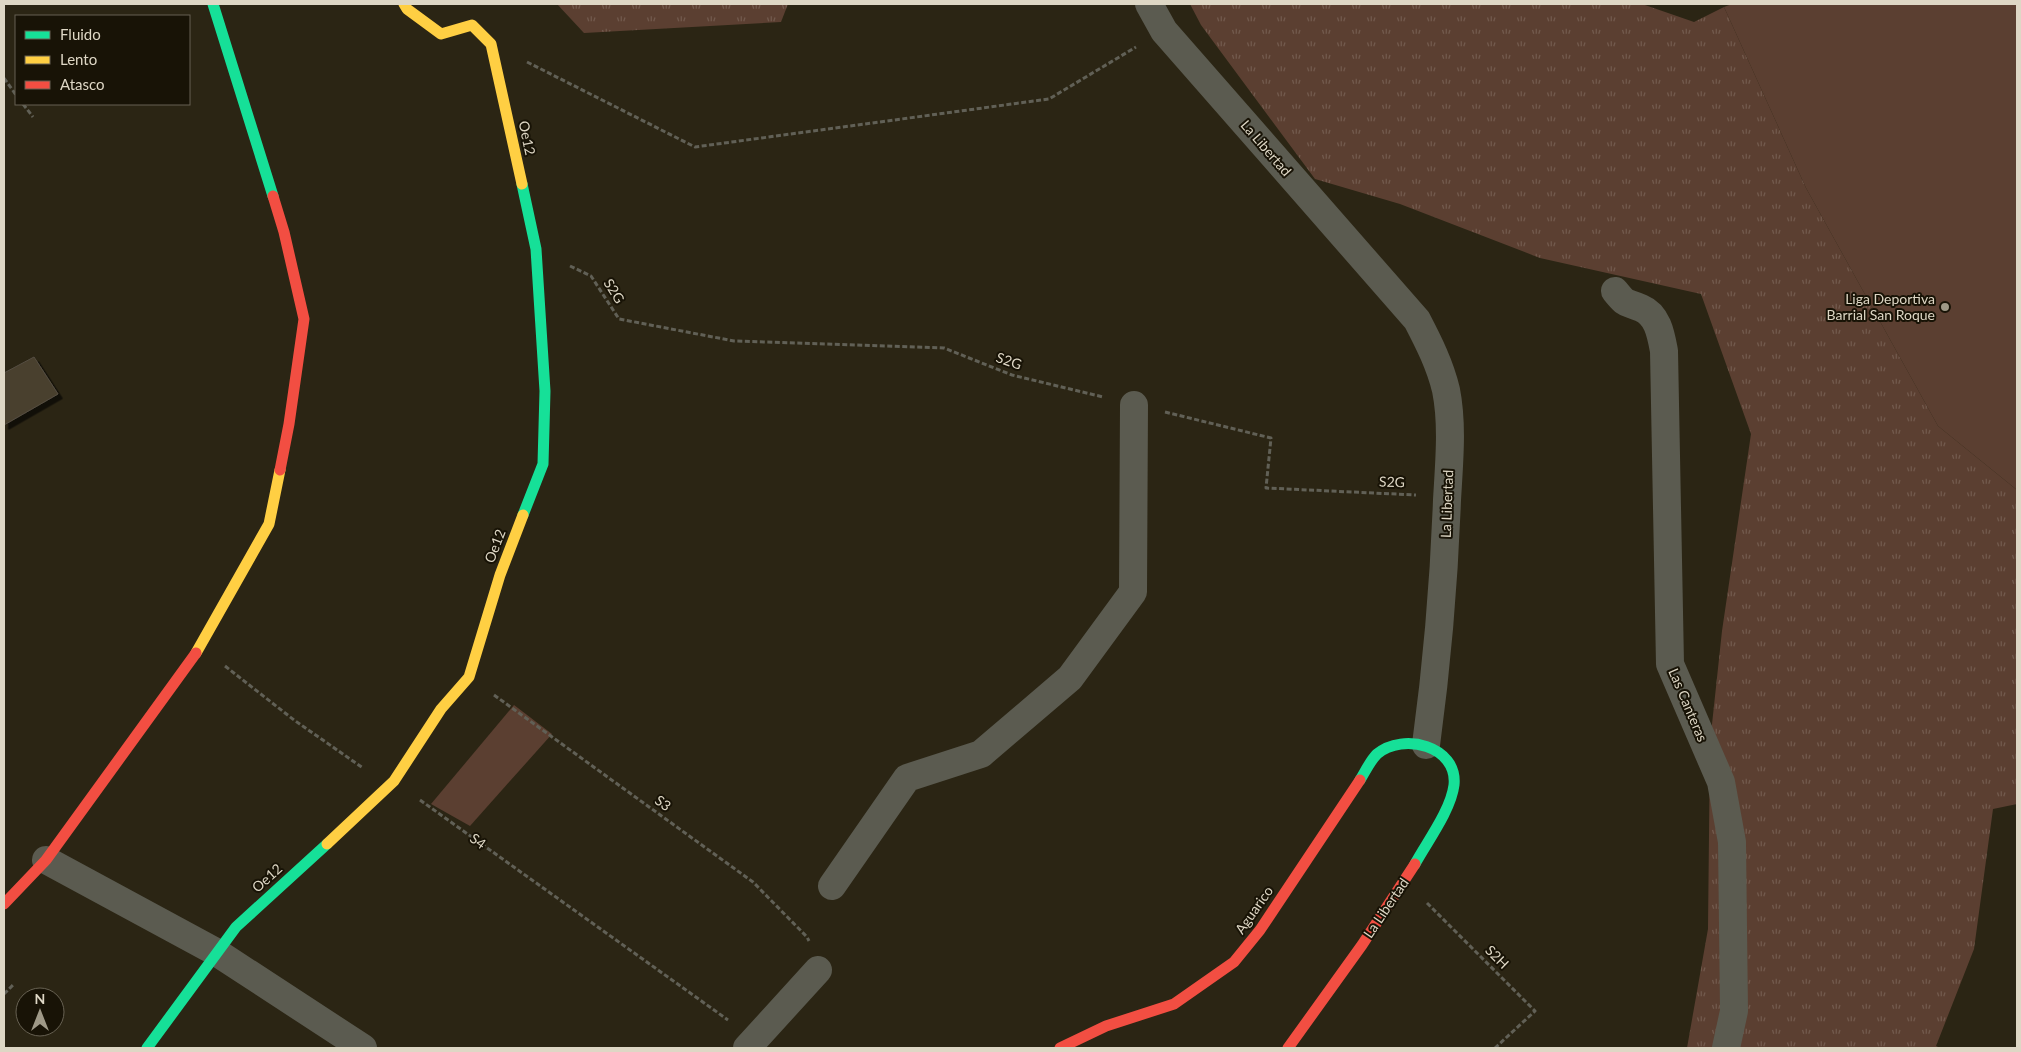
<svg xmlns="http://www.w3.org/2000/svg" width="2021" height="1052" font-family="Lato,sans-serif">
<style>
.grass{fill:url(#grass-tufts)}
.green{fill:#5b3f31}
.building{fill:#4a3f2e;stroke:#554e42;filter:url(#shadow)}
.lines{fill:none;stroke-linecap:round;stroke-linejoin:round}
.path{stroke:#616056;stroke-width:3;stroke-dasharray:5 2.5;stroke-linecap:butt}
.street{stroke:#5b5b50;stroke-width:28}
.fast{stroke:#16e098;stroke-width:11}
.slow{stroke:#ffcf43;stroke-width:11}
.jam{stroke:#f24e42;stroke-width:11}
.poi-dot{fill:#9f9987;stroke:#181306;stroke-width:2}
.labels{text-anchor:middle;stroke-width:4;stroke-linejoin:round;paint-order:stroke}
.street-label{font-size:14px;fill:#ded7c5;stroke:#181306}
.poi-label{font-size:14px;fill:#ded7c5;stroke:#181306;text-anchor:end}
</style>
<defs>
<pattern id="grass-tufts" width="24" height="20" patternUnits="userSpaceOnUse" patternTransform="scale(1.25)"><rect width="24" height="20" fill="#5b3f31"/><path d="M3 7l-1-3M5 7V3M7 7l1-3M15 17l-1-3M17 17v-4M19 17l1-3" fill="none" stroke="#725a4d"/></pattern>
<filter id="shadow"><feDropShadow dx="4.5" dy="4.5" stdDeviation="0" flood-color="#0009"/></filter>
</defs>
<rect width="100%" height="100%" fill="#2b2514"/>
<g class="grass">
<path d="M557,4H788L781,22L584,33Z"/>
<path d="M1190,4H1642L1694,22L1724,7L1806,188L1938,426L2017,490V804L1993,809L1974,949L1936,1046L1940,1048H1687L1708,929L1710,743L1722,631L1751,434L1701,294L1540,258L1400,204L1315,179L1201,25Z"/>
</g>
<g class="green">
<path d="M1732,4H2017V490L1938,426L1806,188L1724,7Z"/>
<path d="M514,705L552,734L470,826L431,804Z"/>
</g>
<path class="building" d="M34,357L58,394L4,425V373Z"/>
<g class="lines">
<g class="path">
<path d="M527,62L695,147L1049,99L1136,47"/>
<path d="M4,78L16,95"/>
<path d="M23,104L33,117"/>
<path d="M570,266L591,276L619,319L734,341L944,348L1012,375L1103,397"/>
<path d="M1165,412L1271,438L1266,488L1416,495"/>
<path d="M225,666L294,720L363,768"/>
<path d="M494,695L753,882L807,937L809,941"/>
<path d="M420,800L728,1020"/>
<path d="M1427,903L1535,1011L1495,1048"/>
<path d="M4,994L14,984"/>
</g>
<g class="street">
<path d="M1149,4L1164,31L1417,320C1429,343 1440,365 1446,390C1453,425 1449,464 1447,500C1444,582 1437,664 1426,745"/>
<path d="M1615,291C1627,306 1625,301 1641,308C1658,315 1661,335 1664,351L1670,664L1721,782L1732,842L1734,1011L1726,1048"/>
<path d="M46,860L216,952L363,1048"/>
<path d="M832,886L907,778L981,754L1070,678L1133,592L1134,405"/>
<path d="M747,1048L818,970"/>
</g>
<g class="fast">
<path d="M213,4L273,196"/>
<path d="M522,184L536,249L545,391L543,464L523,515"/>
<path d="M1360,780C1365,772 1370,761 1377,754C1403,732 1458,746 1454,785C1451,810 1427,842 1415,864"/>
<path d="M147,1048L236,927L327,844"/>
</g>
<g class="slow">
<path d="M404,4L407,9L441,34L472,25L491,44L522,184"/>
<path d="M196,653L269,524L280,470"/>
<path d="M327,844L394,781L441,709L469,677L500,575L523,515"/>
</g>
<g class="jam">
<path d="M273,196L284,232L304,319L289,424L280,470"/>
<path d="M4,904L46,860L196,653"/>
<path d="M1060,1048L1106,1026L1174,1004L1234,962L1260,930L1360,780"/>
<path d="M1288,1048L1362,945L1415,864"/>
</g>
</g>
<circle class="poi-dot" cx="1945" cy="307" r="5"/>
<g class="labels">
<g class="street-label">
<text transform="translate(527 138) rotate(78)" y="5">Oe12</text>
<text transform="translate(1266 148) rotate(49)" y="5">La Libertad</text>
<text transform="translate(614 291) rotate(58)" y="5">S2G</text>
<text transform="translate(1009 361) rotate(19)" y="5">S2G</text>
<text transform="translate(1392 482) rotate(2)" y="5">S2G</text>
<text transform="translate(1447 504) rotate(-88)" y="5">La Libertad</text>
<text transform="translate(495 546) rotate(-69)" y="5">Oe12</text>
<text transform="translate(1688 705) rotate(67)" y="5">Las Canteras</text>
<text transform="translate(663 803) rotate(36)" y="5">S3</text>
<text transform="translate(478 841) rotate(36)" y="5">S4</text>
<text transform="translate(267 878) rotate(-42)" y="5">Oe12</text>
<text transform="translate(1386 908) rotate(-56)" y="5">La Libertad</text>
<text transform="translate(1254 910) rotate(-55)" y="5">Aguarico</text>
<text transform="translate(1497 957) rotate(45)" y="5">S2H</text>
</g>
<g class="poi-label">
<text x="1935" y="304">Liga Deportiva<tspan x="1935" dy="16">Barrial San Roque</tspan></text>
</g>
</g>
<rect width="2021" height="1052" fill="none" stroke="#ded7c5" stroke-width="10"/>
<rect x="15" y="15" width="175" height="90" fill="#181306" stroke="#676152"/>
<rect x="25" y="31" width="25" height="8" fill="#16e098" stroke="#676152"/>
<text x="60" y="40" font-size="15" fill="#ded7c5">Fluido</text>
<rect x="25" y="56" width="25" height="8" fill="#ffcf43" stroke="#676152"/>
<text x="60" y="65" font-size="15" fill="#ded7c5">Lento</text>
<rect x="25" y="81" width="25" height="8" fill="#f24e42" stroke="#676152"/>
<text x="60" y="90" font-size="15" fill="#ded7c5">Atasco</text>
<g transform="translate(40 1012)"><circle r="24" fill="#181306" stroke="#676152"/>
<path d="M0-4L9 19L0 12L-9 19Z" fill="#9f9987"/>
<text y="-8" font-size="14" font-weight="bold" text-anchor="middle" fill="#ded7c5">N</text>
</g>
</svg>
